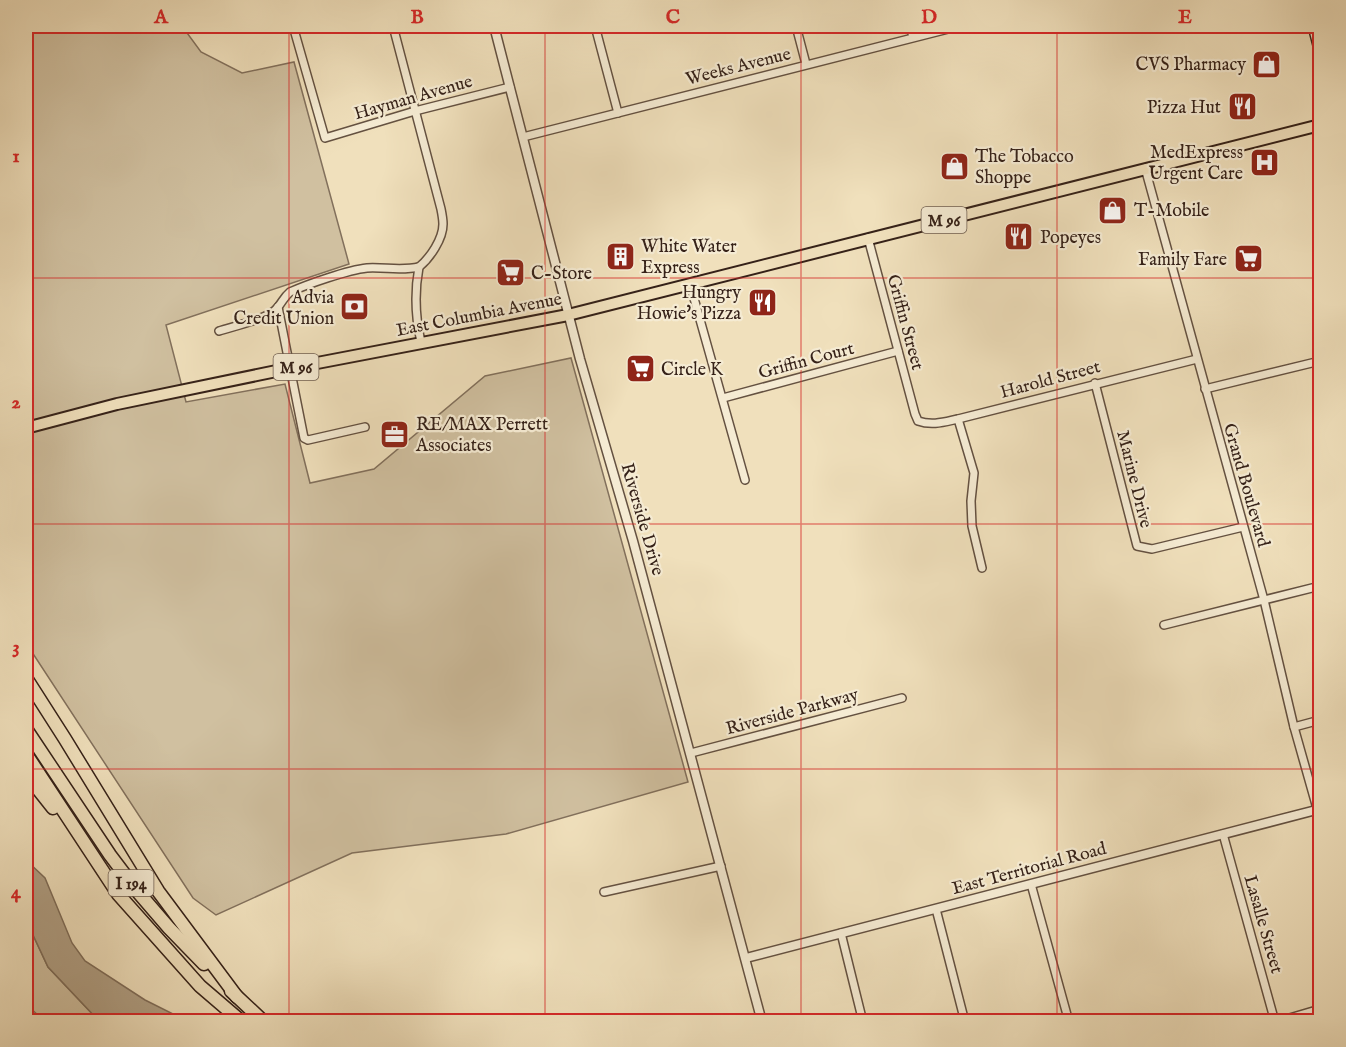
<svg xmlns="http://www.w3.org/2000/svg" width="1346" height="1047" font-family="'IM FELL English',serif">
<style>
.green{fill:#d0c0a0;stroke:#82705c;stroke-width:1.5}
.water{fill:#b09f84;stroke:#7f6d59;stroke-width:1.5}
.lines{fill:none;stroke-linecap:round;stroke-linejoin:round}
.minor-casing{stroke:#645141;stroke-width:10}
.tertiary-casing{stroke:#645141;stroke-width:11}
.secondary-casing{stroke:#352118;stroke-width:12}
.primary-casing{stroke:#352118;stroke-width:14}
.motorway-casing{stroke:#352118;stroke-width:15}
.minor{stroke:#f5ebd3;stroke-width:7}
.tertiary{stroke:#f5ebd3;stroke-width:8}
.secondary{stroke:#f5ebd3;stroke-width:9}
.primary{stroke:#f0e0bc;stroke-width:10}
.motorway{stroke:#f0e0bc;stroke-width:12}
.grid{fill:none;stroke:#d62828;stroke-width:1.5;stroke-opacity:0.55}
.labels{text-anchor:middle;stroke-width:4.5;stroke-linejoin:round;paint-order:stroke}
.shield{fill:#f5ebd3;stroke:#6f5e50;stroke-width:1.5}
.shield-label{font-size:16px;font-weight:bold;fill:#352118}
.poi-label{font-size:18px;fill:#352118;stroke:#f5ebd3;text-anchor:start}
.street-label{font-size:18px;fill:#352118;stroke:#f5ebd3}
.neatline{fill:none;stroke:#d62828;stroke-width:2}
.grid-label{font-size:20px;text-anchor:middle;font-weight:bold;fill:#d62828}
</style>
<rect width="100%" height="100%" fill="#f0e0bc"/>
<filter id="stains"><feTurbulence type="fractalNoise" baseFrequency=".00333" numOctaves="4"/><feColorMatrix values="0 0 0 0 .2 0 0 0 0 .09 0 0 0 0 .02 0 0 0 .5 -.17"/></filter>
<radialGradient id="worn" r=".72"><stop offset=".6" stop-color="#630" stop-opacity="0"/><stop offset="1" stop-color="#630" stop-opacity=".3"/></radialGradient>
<g class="green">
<path d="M26,26H182L201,52L242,73L294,62L349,264L166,325L186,402L285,384L310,483L374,469L485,376L571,358L688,782L506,834L352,853L216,915L193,898L26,643Z"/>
<path d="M26,920L48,967L99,1021H48L41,1018L26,1004Z"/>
</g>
<path class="water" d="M26,860L45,878L72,943L85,961L145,1000L187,1021H99L48,967L26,920Z"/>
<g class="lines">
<defs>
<g id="minor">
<path d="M293,26L325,138L415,111L510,87"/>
<path d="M393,26L441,209C442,214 443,220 443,224C443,239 430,258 419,267C414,294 415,316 421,342"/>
<path d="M595,26L618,113"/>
<path d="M796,26L806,64"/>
<path d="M910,26L913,37"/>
<path d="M523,137L960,26"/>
<path d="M1145,168L1264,600L1294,727L1320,819"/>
<path d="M868,238L915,414L918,421C932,426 944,422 958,419L1197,359"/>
<path d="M690,284L745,480"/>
<path d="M278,307L304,438L308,440L365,427"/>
<path d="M219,331C234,326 269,319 278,307C283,301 284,297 290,292C308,284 348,270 367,268C385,267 401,271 419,267"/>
<path d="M1095,383L1137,546L1152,549L1243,527"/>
<path d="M1205,389L1320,361"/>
<path d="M723,398L898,351"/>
<path d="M958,419L974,473L971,501L972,526L982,568"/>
<path d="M1164,625L1320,586"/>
<path d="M1294,727L1320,720"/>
<path d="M691,753L902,698"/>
<path d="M1223,834L1275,1022"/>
<path d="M1031,884L1069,1022"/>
<path d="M604,892L721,866"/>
<path d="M936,909L965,1022"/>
<path d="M841,933L863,1022"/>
<path d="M1276,1022L1320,1009"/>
</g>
<g id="tertiary">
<path d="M494,26L580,359L633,541L762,1022"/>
<path d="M746,958L1320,809"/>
</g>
<path id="secondary" d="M1313,26L1320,53"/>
<path id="primary" d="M26,428L117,404L291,368L568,315L1320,125"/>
<g id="motorway">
<path d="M26,678L65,739L158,891L237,997"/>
<path d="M26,729L110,855L138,892L169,928L204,964"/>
<path d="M26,754L118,894L200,986L242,1022"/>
<path d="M26,774L53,808"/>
<path d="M231,991L264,1022"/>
</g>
</defs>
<use href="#minor" class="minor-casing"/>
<use href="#tertiary" class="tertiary-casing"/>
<use href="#secondary" class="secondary-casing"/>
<use href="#primary" class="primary-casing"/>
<use href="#motorway" class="motorway-casing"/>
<use href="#minor" class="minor"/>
<use href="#tertiary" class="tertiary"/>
<use href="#secondary" class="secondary"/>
<use href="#primary" class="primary"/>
<use href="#motorway" class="motorway"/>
</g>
<path class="grid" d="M289,26V1022M545,26V1022M801,26V1022M1057,26V1022M26,278H1320M26,524H1320M26,769H1320"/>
<defs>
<symbol id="shop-square" viewBox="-11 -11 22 22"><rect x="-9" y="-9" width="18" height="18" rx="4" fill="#8f2418" stroke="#f5ebd3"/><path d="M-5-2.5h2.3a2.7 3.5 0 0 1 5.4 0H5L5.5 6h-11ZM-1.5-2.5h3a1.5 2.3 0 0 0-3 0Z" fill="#fff"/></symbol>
<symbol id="restaurant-square" viewBox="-11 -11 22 22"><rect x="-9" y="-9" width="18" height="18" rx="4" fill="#8f2418" stroke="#f5ebd3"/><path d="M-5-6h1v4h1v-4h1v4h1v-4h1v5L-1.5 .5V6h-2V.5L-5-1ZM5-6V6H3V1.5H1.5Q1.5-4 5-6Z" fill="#fff"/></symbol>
<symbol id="hospital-square" viewBox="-11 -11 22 22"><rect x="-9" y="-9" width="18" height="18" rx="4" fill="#8f2418" stroke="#f5ebd3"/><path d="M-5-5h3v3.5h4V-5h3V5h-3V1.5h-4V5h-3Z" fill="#fff"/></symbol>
<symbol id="building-square" viewBox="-11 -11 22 22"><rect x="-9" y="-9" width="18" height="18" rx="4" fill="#8f2418" stroke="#f5ebd3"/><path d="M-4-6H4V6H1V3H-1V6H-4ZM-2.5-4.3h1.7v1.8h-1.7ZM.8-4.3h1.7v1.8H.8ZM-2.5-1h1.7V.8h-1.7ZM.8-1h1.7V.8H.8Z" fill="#fff"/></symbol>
<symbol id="supermarket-square" viewBox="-11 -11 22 22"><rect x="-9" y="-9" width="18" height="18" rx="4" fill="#8f2418" stroke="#f5ebd3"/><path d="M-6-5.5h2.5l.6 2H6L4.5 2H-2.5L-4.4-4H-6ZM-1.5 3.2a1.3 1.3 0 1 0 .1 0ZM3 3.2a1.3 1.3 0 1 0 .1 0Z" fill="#fff"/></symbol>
<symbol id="bank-square" viewBox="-11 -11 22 22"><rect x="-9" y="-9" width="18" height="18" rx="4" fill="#8f2418" stroke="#f5ebd3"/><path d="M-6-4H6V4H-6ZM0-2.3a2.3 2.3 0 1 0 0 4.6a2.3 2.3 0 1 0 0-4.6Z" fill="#fff"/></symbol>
<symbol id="office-square" viewBox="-11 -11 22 22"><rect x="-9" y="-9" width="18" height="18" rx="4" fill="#8f2418" stroke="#f5ebd3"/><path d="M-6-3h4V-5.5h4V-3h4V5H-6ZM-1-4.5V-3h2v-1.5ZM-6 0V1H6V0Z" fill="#fff"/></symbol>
</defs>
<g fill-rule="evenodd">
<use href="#shop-square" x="1250" y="48" width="33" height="33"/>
<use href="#restaurant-square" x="1226" y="90" width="33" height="33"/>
<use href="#hospital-square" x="1248" y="146" width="33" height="33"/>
<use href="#shop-square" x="938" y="150" width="33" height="33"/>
<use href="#shop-square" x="1096" y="194" width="33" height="33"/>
<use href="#restaurant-square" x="1002" y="220" width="33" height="33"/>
<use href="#building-square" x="604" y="240" width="33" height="33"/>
<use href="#supermarket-square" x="1232" y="242" width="33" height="33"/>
<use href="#supermarket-square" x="494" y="256" width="33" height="33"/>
<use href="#restaurant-square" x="746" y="286" width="33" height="33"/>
<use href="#bank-square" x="338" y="290" width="33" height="33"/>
<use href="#supermarket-square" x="624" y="352" width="33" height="33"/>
<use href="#office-square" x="378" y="418" width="33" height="33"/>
</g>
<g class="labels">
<g class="shield">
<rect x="921.5" y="207" width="45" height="26" rx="4.5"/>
<rect x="273.5" y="354" width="45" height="26" rx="4.5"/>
<rect x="108.5" y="870" width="45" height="26" rx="4.5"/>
</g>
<g class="shield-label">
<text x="944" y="226">M 96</text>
<text x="296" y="373">M 96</text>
<text x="131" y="889">I 194</text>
</g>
<g class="poi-label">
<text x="1246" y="70" text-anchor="end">CVS Pharmacy</text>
<text x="1221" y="113" text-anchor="end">Pizza Hut</text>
<text x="1243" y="158" text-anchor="end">MedExpress<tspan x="1243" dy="21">Urgent Care</tspan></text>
<text x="975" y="162">The Tobacco<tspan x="975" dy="21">Shoppe</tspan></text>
<text x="1134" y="216">T-Mobile</text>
<text x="1040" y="243">Popeyes</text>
<text x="641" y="252">White Water<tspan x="641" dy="21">Express</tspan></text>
<text x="1227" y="265" text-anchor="end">Family Fare</text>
<text x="531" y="279">C-Store</text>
<text x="741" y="298" text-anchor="end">Hungry<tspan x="741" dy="21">Howie's Pizza</tspan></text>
<text x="334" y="303" text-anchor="end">Advia<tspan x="334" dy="21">Credit Union</tspan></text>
<text x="661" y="375">Circle K</text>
<text x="416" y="430">RE/MAX Perrett<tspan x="416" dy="21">Associates</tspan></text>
</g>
<g class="street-label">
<text transform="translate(738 66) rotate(-14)" y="6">Weeks Avenue</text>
<text transform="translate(413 97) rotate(-16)" y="6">Hayman Avenue</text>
<text transform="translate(479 314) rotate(-11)" y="6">East Columbia Avenue</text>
<text transform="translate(906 322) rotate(75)" y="6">Griffin Street</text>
<text transform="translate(806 360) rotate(-15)" y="6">Griffin Court</text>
<text transform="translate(1050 379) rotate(-15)" y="6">Harold Street</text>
<text transform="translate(1135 479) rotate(76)" y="6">Marine Drive</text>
<text transform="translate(1247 485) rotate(74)" y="6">Grand Boulevard</text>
<text transform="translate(643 519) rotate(74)" y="6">Riverside Drive</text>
<text transform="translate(792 711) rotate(-15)" y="6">Riverside Parkway</text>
<text transform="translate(1029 868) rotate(-15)" y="6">East Territorial Road</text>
<text transform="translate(1264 924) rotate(74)" y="6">Lasalle Street</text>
</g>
</g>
<rect width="1346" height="1047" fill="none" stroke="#f0e0bc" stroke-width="66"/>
<rect x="33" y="33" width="1280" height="981" class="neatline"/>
<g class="grid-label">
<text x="161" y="23">A</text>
<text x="417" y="23">B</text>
<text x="673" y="23">C</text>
<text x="929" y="23">D</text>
<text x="1185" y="23">E</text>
<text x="16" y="162">1</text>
<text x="16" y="408">2</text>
<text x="16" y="653">3</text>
<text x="16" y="898">4</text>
</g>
<rect width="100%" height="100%" filter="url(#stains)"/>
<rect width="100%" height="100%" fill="url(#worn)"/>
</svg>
